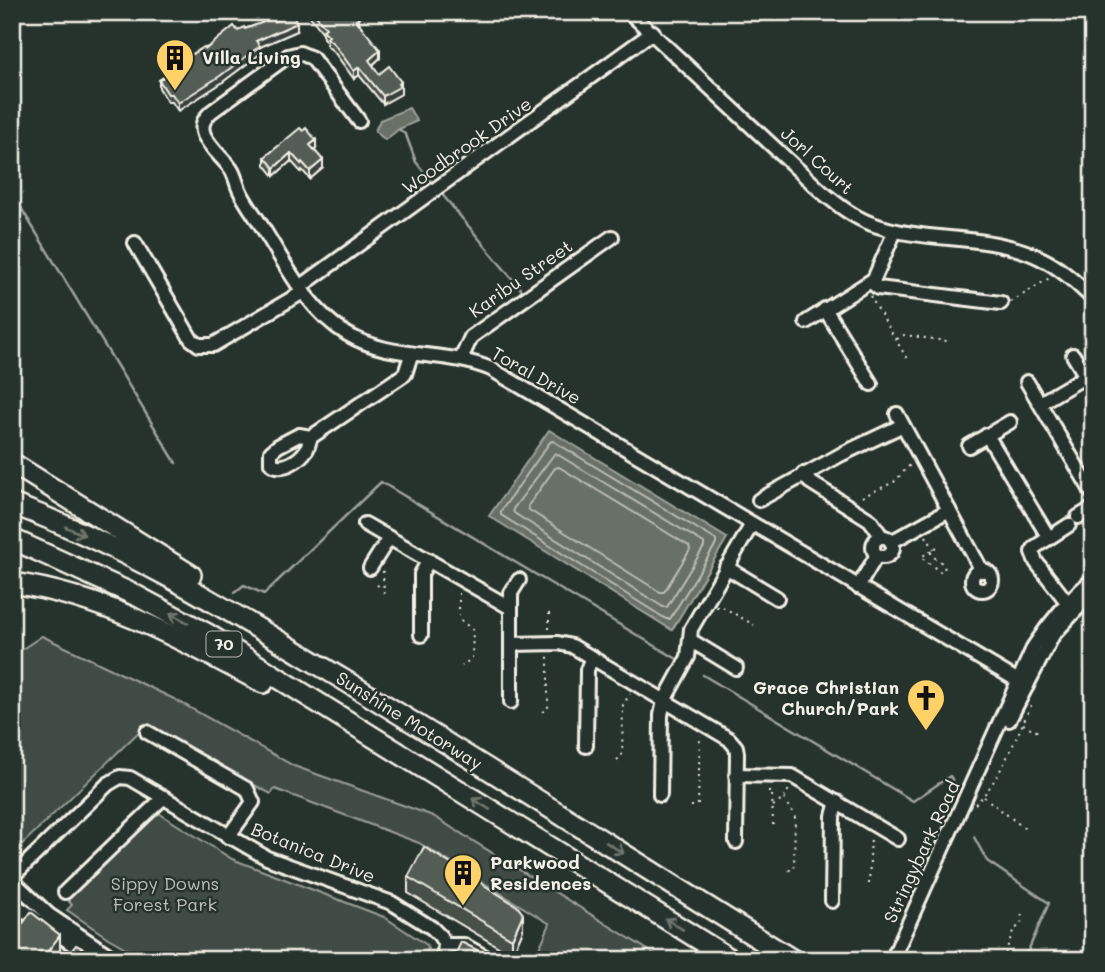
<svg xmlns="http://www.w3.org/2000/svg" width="1105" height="972" font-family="Mali,sans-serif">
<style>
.green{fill:#414b45;stroke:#9a9e96;stroke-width:2}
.water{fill:#676f68;stroke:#9fa39b;stroke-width:2}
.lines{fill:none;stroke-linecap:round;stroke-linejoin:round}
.shore{stroke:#bcbdb5;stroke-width:2}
.stream{stroke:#9fa39b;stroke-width:2.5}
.minor-casing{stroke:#f4f1e8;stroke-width:18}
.highway-casing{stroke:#f4f1e8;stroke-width:24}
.path{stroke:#f4f1e8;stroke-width:2;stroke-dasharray:2 5;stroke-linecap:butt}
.minor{stroke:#26332d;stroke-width:12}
.highway{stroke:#26332d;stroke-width:19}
.wall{fill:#474f49;stroke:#f4f1e8;stroke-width:2}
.shaded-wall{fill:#39403c;stroke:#f4f1e8;stroke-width:2}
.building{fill:#525c55;stroke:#f4f1e8;stroke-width:2}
.oneway{stroke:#6e766e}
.labels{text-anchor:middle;stroke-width:5;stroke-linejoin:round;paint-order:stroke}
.shield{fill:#26332d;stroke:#b6b8b0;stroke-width:2}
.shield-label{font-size:16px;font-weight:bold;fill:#f4f1e8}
.poi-label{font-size:18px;font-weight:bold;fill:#f4f1e8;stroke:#26332d;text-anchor:start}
.street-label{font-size:18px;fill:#f4f1e8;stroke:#26332d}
.park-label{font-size:18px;fill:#bebfb7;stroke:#26332d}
</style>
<rect width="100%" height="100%" fill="#26332d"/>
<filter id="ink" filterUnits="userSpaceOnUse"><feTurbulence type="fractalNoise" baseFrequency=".0143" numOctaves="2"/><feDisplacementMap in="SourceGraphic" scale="14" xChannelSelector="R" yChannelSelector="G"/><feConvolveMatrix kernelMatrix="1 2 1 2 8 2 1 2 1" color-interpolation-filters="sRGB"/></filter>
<g filter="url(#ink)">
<g class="green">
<path d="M42,636L174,699L294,766L433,816L664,960H534L550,924L419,843L275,789L271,794L145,726L12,854V656Z"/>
<path d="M157,812L232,859L384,917L427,945L428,949L425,960H147L108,938L67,910L72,905L67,899Z"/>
</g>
<g class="water">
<path d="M409,108L417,121L399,129L385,140L375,131L380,120Z"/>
<path d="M549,430L727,538L672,630L489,516Z"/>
</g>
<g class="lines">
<g class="shore">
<path d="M553,441L716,540V544L670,619H666L501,515V511L550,442Z"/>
<path d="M555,453L704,543V547L667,607H663L514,513L513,509Z"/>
<path d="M559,467L689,546L690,550L664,592H660L529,510L528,506L555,468Z"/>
</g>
<g class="stream">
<path d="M399,129L406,135L416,162L434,185"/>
<path d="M12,193L176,463"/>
<path d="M441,193L524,293"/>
<path d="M235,592L244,585L264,594L381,482L677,659"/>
<path d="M703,675L913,801L950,776L953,781"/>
<path d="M974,837L987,861L1049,903L1024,960"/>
</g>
<defs>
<g id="minor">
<path d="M629,12L822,192C838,205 853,217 872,224C926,244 990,232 1042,259C1061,268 1078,284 1093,299"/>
<path d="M359,121L312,58L300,53L288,56L211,112C204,119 200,125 204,135C210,148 223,158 231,169C235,175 236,182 239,189C245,203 256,216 264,230C287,267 308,310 347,334C392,361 444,349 491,369L1027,686"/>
<path d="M135,243L191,339L199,345H213L303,292"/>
<path d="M871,282L878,288L1001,303"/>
<path d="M300,287L653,32"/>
<path d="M825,309L871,384"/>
<path d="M806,322L874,279L895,231"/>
<path d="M1073,355L1093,388"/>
<path d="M461,359L471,337L612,237"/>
<path d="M1027,382L1093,494"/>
<path d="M1040,403L1086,376"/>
<path d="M897,414L982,571"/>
<path d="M299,435L311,437C310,438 308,448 307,449C300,460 282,472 271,463V452L278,446Z"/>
<path d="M987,435L1049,538"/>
<path d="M311,437L405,374L411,355"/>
<path d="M969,446L1010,422"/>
<path d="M803,474L810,482L870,520L882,537"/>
<path d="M759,500L842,454L901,426"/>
<path d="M1078,517L1093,508"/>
<path d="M365,524L511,608"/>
<circle cx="883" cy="547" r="10"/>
<path d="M891,542L949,510"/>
<path d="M726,567L777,598"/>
<path d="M370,568L389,538"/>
<circle cx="982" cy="580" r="10"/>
<path d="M858,587L877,555"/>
<path d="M1067,602L1036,562L1032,552L1035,547L1069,525"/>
<path d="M421,635V574L429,560"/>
<path d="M690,640L736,668"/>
<path d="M511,644L558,643L572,646L729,739L736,747L737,753L736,842"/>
<path d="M511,702V593L519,580"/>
<path d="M1009,720L1053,635L1093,592"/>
<path d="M147,732L247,789L253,802L228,837"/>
<path d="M586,746L587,670L592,657"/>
<path d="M736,775L792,776L898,839"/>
<path d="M660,795L661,715L664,701L688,657L691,629L752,524"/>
<path d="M12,877L108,784L120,777L130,778L267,858L392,903L432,928L440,936L445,945L443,960"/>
<path d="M12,880L49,915L116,960"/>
<path d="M65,892L164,797"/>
<path d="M832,901L833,816L837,802"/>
<path d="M12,903L96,960"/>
<path d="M445,945H464L491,960"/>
<path d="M892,960L1034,646C1051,620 1069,599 1093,579"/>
</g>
<g id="highway">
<path d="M12,463L191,575"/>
<path d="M12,504C130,548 236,615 344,680C495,772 643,867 793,960"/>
<path d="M12,539L137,596L206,633L732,960"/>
<path d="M12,583C104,596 183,640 263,683"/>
</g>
</defs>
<use href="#minor" class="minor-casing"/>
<use href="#highway" class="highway-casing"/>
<g class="path">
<path d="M870,296L909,362"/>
<path d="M1011,302L1051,277"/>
<path d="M897,339L904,335L947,341"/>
<path d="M862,497L894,482L910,465"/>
<path d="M926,536L934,549"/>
<path d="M937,547L921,557L943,574"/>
<path d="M931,552V555L942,563L946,571"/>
<path d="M383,571L384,598"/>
<path d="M377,586L382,582"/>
<path d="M459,593V619L473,630L472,658L462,666"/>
<path d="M716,607H723L754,625"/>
<path d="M549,613V633"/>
<path d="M543,712L548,709V656"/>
<path d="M1023,724L1040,733"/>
<path d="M617,760L622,756L623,705L630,694"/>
<path d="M768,792H772L773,825"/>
<path d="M984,797L1028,831"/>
<path d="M784,799L795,815L794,867L791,871L785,867"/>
<path d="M975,804C998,785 1019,731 1032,703"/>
<path d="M773,806L784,799L790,787"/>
<path d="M692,807V805L698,804L700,735"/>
<path d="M869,884L871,836"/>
<path d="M1003,960L1013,931L1021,924L1022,911"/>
</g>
<use href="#minor" class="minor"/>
<use href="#highway" class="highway"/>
</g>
<g class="wall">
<path d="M309,12H356L360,24L380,58L373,65L379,74L401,82V94L383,104L359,75L354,79L334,52L327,46V42L323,38V33L309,15Z"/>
<path d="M262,18L275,21L297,31L260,47V54L220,84L178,111L172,102H168L159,88V80L181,66V61L238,31L262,23Z"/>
<path d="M316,148L314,150L323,168L310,179L302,170L301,172L291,161L274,176L265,165V157Z"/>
<path d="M408,877L523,930L512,955L408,893Z"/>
<path d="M12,939L60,958L59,960H12Z"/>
</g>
<g class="shaded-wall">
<path d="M297,23V31L260,47V54L220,84L178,111V103L256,41Z"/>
<path d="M380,50V58L369,68V60Z"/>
<path d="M359,67V75L354,79V71Z"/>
<path d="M401,82V94L383,104V96Z"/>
<path d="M316,140V148L310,153V145Z"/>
<path d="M291,153V161L274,176V168Z"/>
<path d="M323,160V168L310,179V171Z"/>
<path d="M523,914V930L512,955V939Z"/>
<path d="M60,935V958L59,960H45V955Z"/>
<path d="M40,952V960H33Z"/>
</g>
<g class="building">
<path d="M313,12H356L360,17L356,20L380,50L369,60L379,74L389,66L401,82L399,84L401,86L383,96L359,67L354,71L334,44L327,38L329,36L323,30L326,28Z"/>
<path d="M272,14L275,21L293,14L297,23L256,41L260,46L220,76L178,103L172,94H168L159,80L183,65L181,61L204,47L206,49L234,26L238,31L244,27L245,29L264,22L262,18Z"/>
<path d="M300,128L303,131L306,128L316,140L310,145L323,160L310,171L302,162L301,164L291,153L274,168L265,157Z"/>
<path d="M424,847L517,906L523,914L512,939L408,877Z"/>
<path d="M31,912L60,935L45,955L40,952L33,960H12V939Z"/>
<path d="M461,942L497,960H453Z"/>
<path d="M76,945L104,960H64Z"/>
</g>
<defs><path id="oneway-shaft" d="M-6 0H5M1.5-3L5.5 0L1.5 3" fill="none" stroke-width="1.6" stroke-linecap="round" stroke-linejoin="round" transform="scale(1.75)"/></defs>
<g class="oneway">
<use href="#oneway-shaft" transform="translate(75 531) rotate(24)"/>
<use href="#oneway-shaft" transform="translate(179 618) rotate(-151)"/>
<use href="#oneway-shaft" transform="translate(481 804) rotate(-148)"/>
<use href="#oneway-shaft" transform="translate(615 848) rotate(32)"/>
<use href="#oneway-shaft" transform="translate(674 924) rotate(-148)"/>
</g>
</g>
<defs>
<symbol id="building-pin" viewBox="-11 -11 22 30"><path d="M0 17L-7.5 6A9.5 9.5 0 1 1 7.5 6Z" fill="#ffd166" stroke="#26332d"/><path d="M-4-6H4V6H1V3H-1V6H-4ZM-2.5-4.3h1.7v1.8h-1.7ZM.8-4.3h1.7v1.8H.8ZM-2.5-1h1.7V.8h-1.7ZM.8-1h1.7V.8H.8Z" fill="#111"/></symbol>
<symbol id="church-pin" viewBox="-11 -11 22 30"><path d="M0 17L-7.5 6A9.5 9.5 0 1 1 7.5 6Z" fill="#ffd166" stroke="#26332d"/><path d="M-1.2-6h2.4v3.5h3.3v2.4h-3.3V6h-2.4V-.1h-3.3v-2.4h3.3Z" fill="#111"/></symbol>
</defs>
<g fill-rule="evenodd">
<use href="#building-pin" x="153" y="36" width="44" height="60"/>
<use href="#church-pin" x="904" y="676" width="44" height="60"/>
<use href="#building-pin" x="441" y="851" width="44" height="60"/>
</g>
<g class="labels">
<rect class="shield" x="206.5" y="631.5" width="35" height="25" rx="5"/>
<g class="shield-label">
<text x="224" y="650">70</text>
</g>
<g class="poi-label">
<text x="202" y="64">Villa Living</text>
<text x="899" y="694" text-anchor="end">Grace Christian<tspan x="899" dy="21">Church/Park</tspan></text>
<text x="490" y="869">Parkwood<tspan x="490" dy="21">Residences</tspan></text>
</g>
<g class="street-label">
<text transform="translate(467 146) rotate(-35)" y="6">Woodbrook Drive</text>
<text transform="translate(817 161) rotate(42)" y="6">Jorl Court</text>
<text transform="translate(521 279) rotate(-35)" y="6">Karibu Street</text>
<text transform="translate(536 376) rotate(29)" y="6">Toral Drive</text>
<text transform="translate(409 721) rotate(32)" y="6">Sunshine Motorway</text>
<text transform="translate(922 852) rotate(-65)" y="6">Stringybark Road</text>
<text transform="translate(313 853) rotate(22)" y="6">Botanica Drive</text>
</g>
<g class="park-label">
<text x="165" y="890">Sippy Downs<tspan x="165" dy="21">Forest Park</tspan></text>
</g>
</g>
<rect width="1105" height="972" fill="none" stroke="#26332d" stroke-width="42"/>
<rect x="21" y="21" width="1063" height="930" fill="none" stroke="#f4f1e8" stroke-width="2.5" filter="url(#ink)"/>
</svg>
